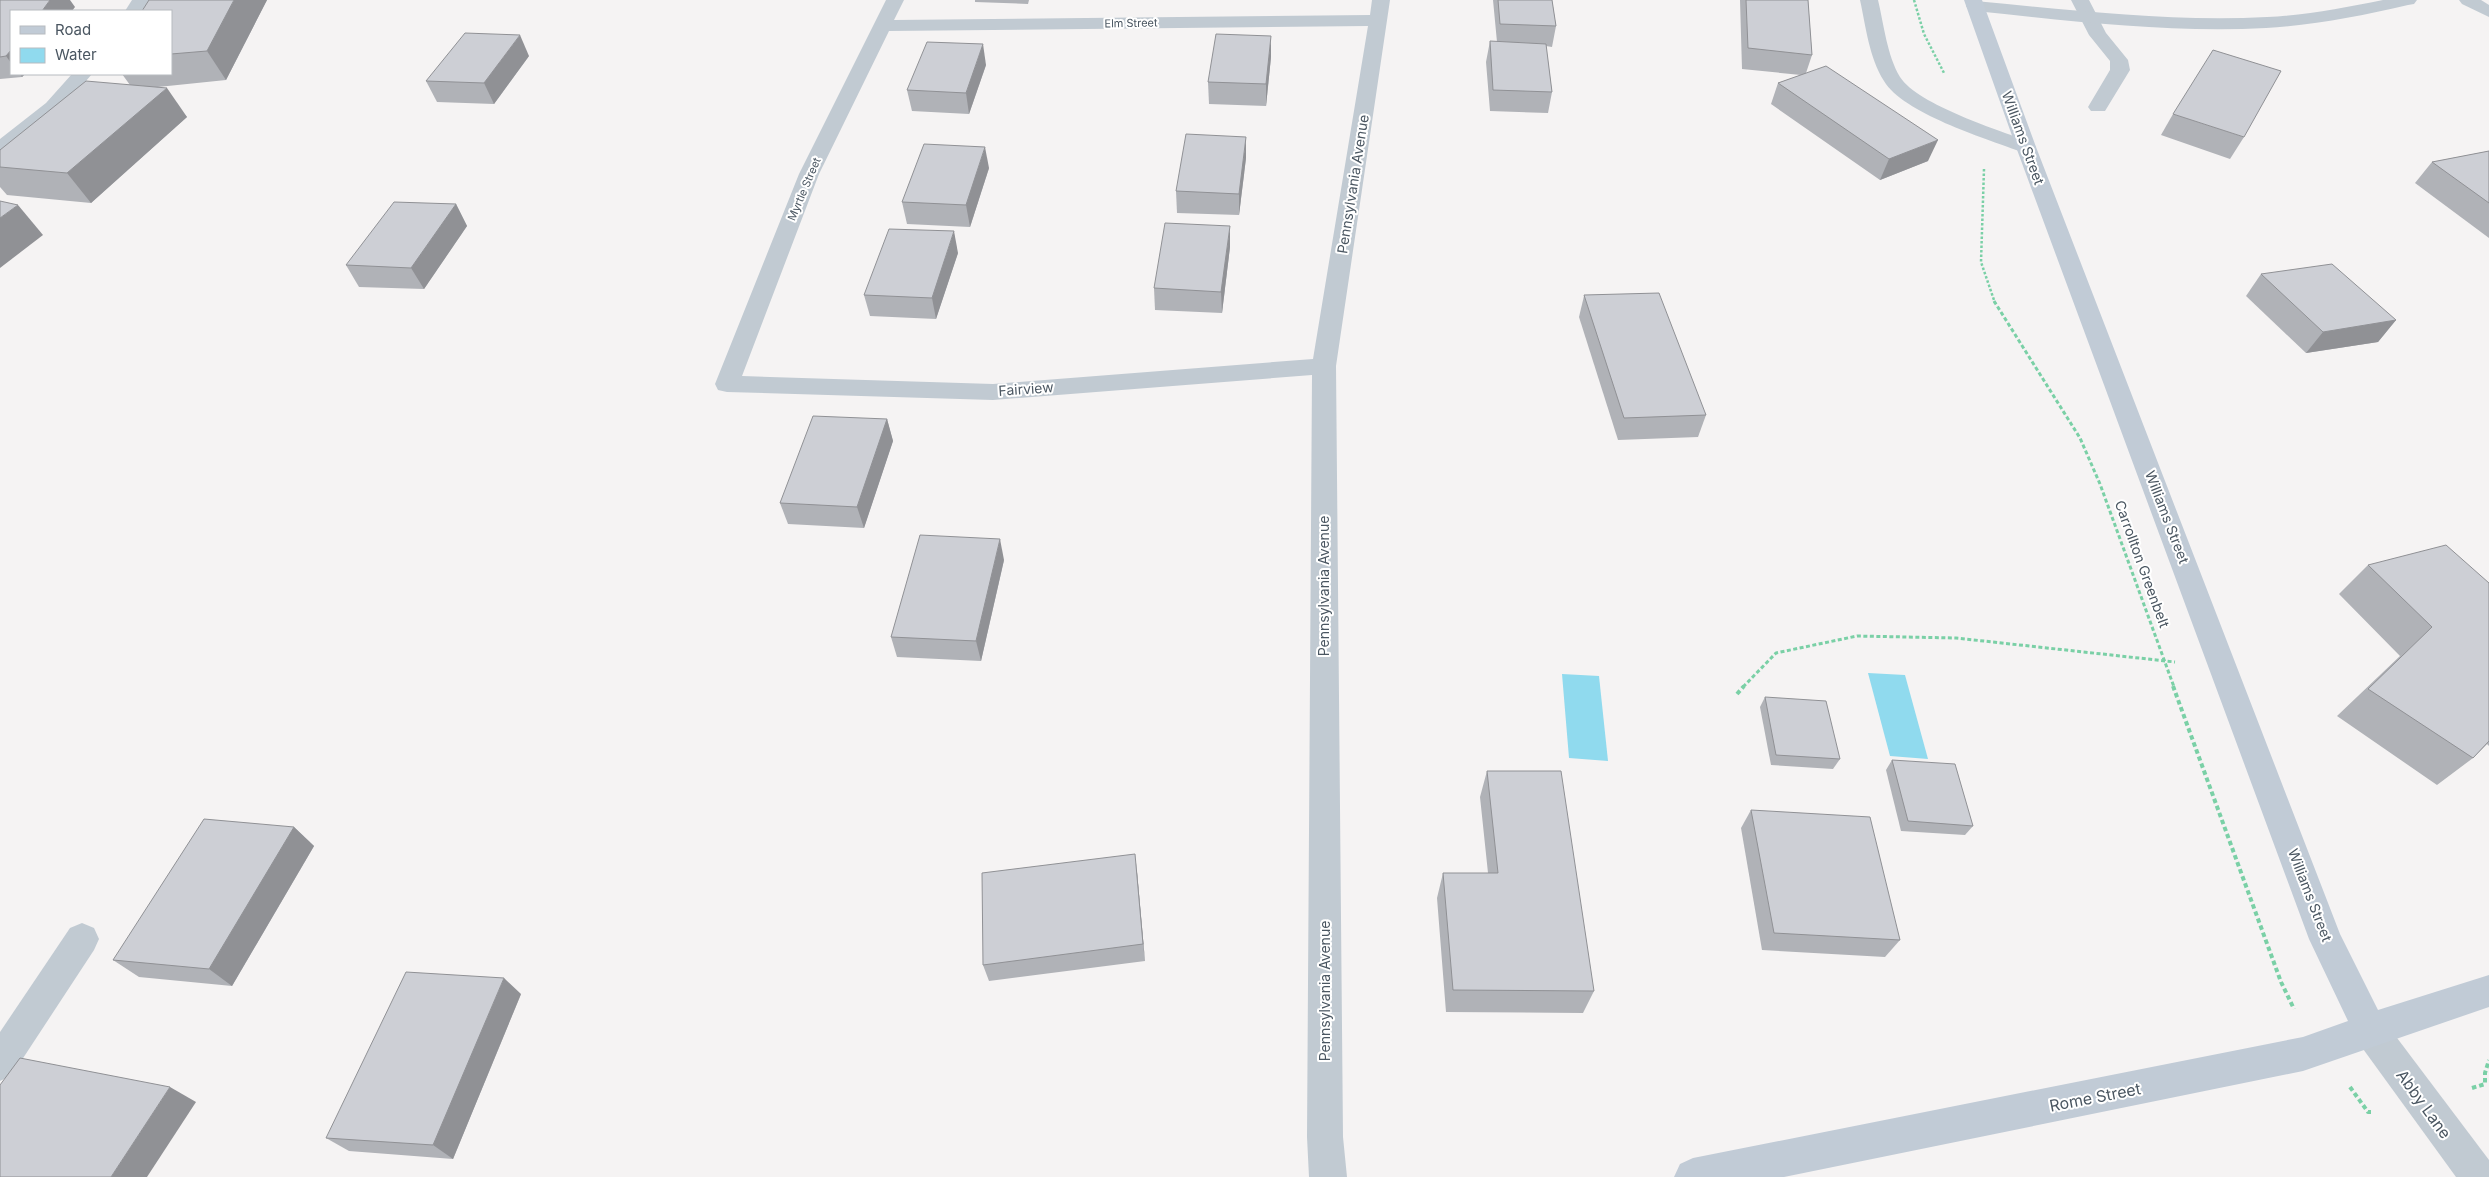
<svg xmlns="http://www.w3.org/2000/svg" width="2489" height="1177" font-family="Inter,sans-serif">
<style>
.water{fill:#90daee}
.lines{fill:none;stroke-linecap:round;stroke-linejoin:round}
.path-far2{stroke:#7ad0a6;stroke-width:2.5;stroke-dasharray:2.5 2;stroke-linecap:butt}
.path-far1{stroke:#7ad0a6;stroke-width:3;stroke-dasharray:4 2.5;stroke-linecap:butt}
.path{stroke:#7ad0a6;stroke-width:4;stroke-dasharray:4.5 3;stroke-linecap:butt}
.lane{fill:#c1cad2;fill-rule:evenodd}
.street{fill:#c1cad2;fill-rule:evenodd}
.secondary{fill:#c1cbd6;fill-rule:evenodd}
.wall{fill:#b0b2b7}
.shaded-wall{fill:#909195}
.building{fill:#cdcfd5;stroke:#909195}
.labels{text-anchor:middle;stroke-width:4;stroke-linejoin:round;paint-order:stroke}
.far-street-label{font-size:11px;fill:#4a5661;stroke:#fff}
.street-label{font-size:14px;fill:#4a5661;stroke:#fff}
.near-street-label{font-size:16px;fill:#4a5661;stroke:#fff}
</style>
<rect width="100%" height="100%" fill="#f5f3f3"/>
<g class="water">
<path d="M1868,673L1905,675L1928,759L1890,756Z"/>
<path d="M1562,674L1599,676L1608,761L1569,758Z"/>
</g>
<g class="lines">
<g class="path-far2">
<path d="M1914,0L1924,34L1944,73"/>
<path d="M1984,169L1981,262L1995,303"/>
</g>
<g class="path-far1">
<path d="M1994,301L2080,438L2100,484L2174,687"/>
<path d="M1743,687L1776,653L1857,636L1956,638L2175,662"/>
</g>
<g class="path">
<path d="M2173,686L2281,982L2294,1009"/>
<path d="M1737,694L1744,686"/>
<path d="M2350,1087L2368,1112H2371"/>
<path d="M2472,1088L2485,1084V1073L2489,1060"/>
</g>
<g class="lane">
<path d="M1860,0H1878C1884,25 1887,55 1900,77C1918,105 2001,131 2033,143L2036,147L2033,151L2026,153L2019,151C1984,138 1903,113 1884,81C1869,57 1866,27 1860,0Z"/>
<path d="M2071,0H2089L2106,33L2128,60L2130,70L2105,111H2091L2088,107L2110,70V61L2089,35Z"/>
<path d="M2459,0H2481L2489,5V17L2462,4Z"/>
<path d="M82,923L94,928L99,939L94,950L12,1075L0,1081V1032L70,928Z"/>
</g>
<g class="street">
<path d="M132,0H150L143,11H125Z"/>
<path d="M886,0H904L894,20L1370,15L1372,0H1390L1336,366L1343,1137L1347,1177H1309L1307,1137L1312,375L993,400L727,392L718,390L715,384L799,174ZM1368,26L1313,359L993,384L742,376L819,174L889,31Z"/>
<path d="M2383,0H2417L2414,4L2408,5C2361,16 2314,25 2266,28C2169,33 2072,21 1975,11L1969,10L1966,6L1969,2L1975,1C2072,10 2169,22 2267,17C2306,15 2344,8 2383,0Z"/>
<path d="M72,74H92L60,111L7,153L0,155V139L46,103Z"/>
<path d="M2370,1013L2382,1018L2489,1160V1177H2456L2358,1042L2353,1030L2358,1018Z"/>
</g>
<path class="secondary" d="M1964,0H1982L2036,147L2340,934L2378,1010L2489,975V1007L2303,1071L1784,1177H1674L1680,1164L1693,1158L2303,1037L2348,1021L2309,939L2016,147Z"/>
</g>
<g class="wall">
<path d="M0,0L75,7L11,11V74H25L22,77L0,79Z"/>
<path d="M267,0L226,80L158,87L187,117L91,203L7,195L0,187V150L130,85L122,74H171V11Z"/>
<path d="M975,0H1029L1028,4L975,2Z"/>
<path d="M1493,0H1552L1556,26L1552,47L1546,46L1552,92L1548,113L1490,111L1486,62L1490,41L1497,42Z"/>
<path d="M1740,0H1808L1812,55L1806,73L1928,161L1880,180L1771,104L1778,83L1801,75L1742,69Z"/>
<path d="M529,56L494,104L437,102L426,81Z"/>
<path d="M1271,57L1266,106L1209,104L1208,82Z"/>
<path d="M986,65L969,114L912,111L907,90Z"/>
<path d="M2173,114L2244,137L2230,159L2161,135Z"/>
<path d="M2489,151V238L2415,183L2432,162Z"/>
<path d="M1246,158L1239,215L1177,213L1176,191Z"/>
<path d="M989,168L970,227L907,224L902,202Z"/>
<path d="M456,204L467,226L424,289L359,287L346,265Z"/>
<path d="M1230,247L1222,313L1155,310L1154,288Z"/>
<path d="M958,253L936,319L870,316L864,295Z"/>
<path d="M2261,274L2396,320L2378,342L2306,353L2246,296Z"/>
<path d="M1584,296L1706,415L1698,437L1618,440L1579,317Z"/>
<path d="M887,419L893,441L864,528L788,524L780,503Z"/>
<path d="M1004,560L981,661L897,657L891,637Z"/>
<path d="M2368,565L2489,583V746L2487,744L2473,758L2437,785L2337,716L2400,656L2339,594Z"/>
<path d="M1765,697L1840,759L1833,769L1771,765L1760,707Z"/>
<path d="M1892,760L1973,826L1965,835L1901,831L1886,770Z"/>
<path d="M1487,771L1594,991L1583,1013L1446,1012L1437,898L1443,873H1488L1480,797Z"/>
<path d="M1751,810L1900,940L1885,957L1762,950L1741,828Z"/>
<path d="M294,827L314,846L232,986L139,977L113,960Z"/>
<path d="M1137,872L1145,961L989,981L983,965Z"/>
<path d="M521,994L453,1159L349,1151L326,1138Z"/>
</g>
<g class="shaded-wall">
<path d="M50,0H70L75,7L72,11H42Z"/>
<path d="M234,0H267L226,80L207,51Z"/>
<path d="M520,35L529,56L494,104L484,83Z"/>
<path d="M1271,36V57L1266,106V84Z"/>
<path d="M983,44L986,65L969,114L966,93Z"/>
<path d="M11,50V63L6,56Z"/>
<path d="M20,74H25L22,77Z"/>
<path d="M167,88L187,117L91,203L67,173Z"/>
<path d="M1246,137V158L1239,215V194Z"/>
<path d="M1938,140L1928,161L1880,180L1889,159Z"/>
<path d="M985,147L989,168L970,227L966,205Z"/>
<path d="M456,204L467,226L424,289L411,268Z"/>
<path d="M18,205L43,235L0,268V218Z"/>
<path d="M1230,226V247L1222,313L1221,292Z"/>
<path d="M954,231L958,253L936,319L932,298Z"/>
<path d="M2396,320L2378,342L2306,353L2323,332Z"/>
<path d="M887,419L893,441L864,528L857,507Z"/>
<path d="M1000,539L1004,560L981,661L976,641Z"/>
<path d="M294,827L314,846L232,986L209,969Z"/>
<path d="M1135,854L1137,872L1145,961L1143,944Z"/>
<path d="M504,978L521,994L453,1159L433,1145Z"/>
<path d="M170,1087L196,1102L147,1177H111Z"/>
</g>
<g class="building">
<path d="M0,0H50L42,11H11V50L6,56L0,57Z"/>
<path d="M149,0H234L207,51L171,54V11H142Z"/>
<path d="M1498,0H1552L1556,26L1500,24Z"/>
<path d="M1746,0H1808L1812,55L1748,48Z"/>
<path d="M465,33L520,35L484,83L426,81Z"/>
<path d="M1216,34L1271,36L1266,84L1208,82Z"/>
<path d="M1490,41L1546,44L1552,92L1493,90Z"/>
<path d="M927,42L983,44L966,93L907,90Z"/>
<path d="M2213,50L2281,71L2244,137L2173,114Z"/>
<path d="M1826,66L1938,140L1889,159L1778,83Z"/>
<path d="M86,81L167,88L67,173L0,167V150Z"/>
<path d="M1186,134L1246,137L1239,194L1176,191Z"/>
<path d="M924,144L985,147L966,205L902,202Z"/>
<path d="M2489,151V203L2432,162Z"/>
<path d="M0,201L18,205L0,218Z"/>
<path d="M394,202L456,204L411,268L346,265Z"/>
<path d="M1165,223L1230,226L1221,292L1154,288Z"/>
<path d="M889,229L954,231L932,298L864,295Z"/>
<path d="M2332,264L2396,320L2323,332L2261,274Z"/>
<path d="M1659,293L1706,415L1624,418L1584,295Z"/>
<path d="M813,416L887,419L857,507L780,503Z"/>
<path d="M920,535L1000,539L976,641L891,637Z"/>
<path d="M2446,545L2489,583V741L2473,758L2368,689L2432,627L2368,565Z"/>
<path d="M1765,697L1826,701L1840,759L1776,755Z"/>
<path d="M1892,760L1955,764L1973,826L1908,821Z"/>
<path d="M1487,771H1561L1594,991L1453,990L1443,873H1498Z"/>
<path d="M1751,810L1870,817L1900,940L1774,933Z"/>
<path d="M204,819L294,827L209,969L113,960Z"/>
<path d="M1135,854L1143,944L983,965L982,873Z"/>
<path d="M406,972L504,978L433,1145L326,1138Z"/>
<path d="M20,1058L170,1087L111,1177H0V1085Z"/>
</g>
<g class="labels">
<g class="far-street-label">
<text transform="translate(1131 23) rotate(-1)" y="4">Elm Street</text>
<text transform="translate(804 189) rotate(-67)" y="4">Myrtle Street</text>
</g>
<g class="street-label">
<text transform="translate(2023 138) rotate(70)" y="5">Williams Street</text>
<text transform="translate(1353 184) rotate(-81)" y="5">Pennsylvania Avenue</text>
<text transform="translate(1026 389) rotate(-4)" y="5">Fairview</text>
<text transform="translate(2167 517) rotate(69)" y="5">Williams Street</text>
<text transform="translate(2142 564) rotate(70)" y="5">Carrollton Greenbelt</text>
<text transform="translate(1324 586) rotate(-90)" y="5">Pennsylvania Avenue</text>
<text transform="translate(2310 895) rotate(69)" y="5">Williams Street</text>
<text transform="translate(1325 991) rotate(-90)" y="5">Pennsylvania Avenue</text>
</g>
<g class="near-street-label">
<text transform="translate(2095 1097) rotate(-11)" y="6">Rome Street</text>
<text transform="translate(2424 1104) rotate(54)" y="6">Abby Lane</text>
</g>
</g>
<rect x="10" y="10" width="162" height="65" fill="#ffffff" stroke="#b7bbc0"/>
<rect x="20" y="26" width="25" height="8" fill="#c1cbd6" stroke="#b7bbc0"/>
<text x="55" y="35" font-size="15" fill="#4a5661">Road</text>
<rect x="20" y="48" width="25" height="15" fill="#90daee" stroke="#b7bbc0"/>
<text x="55" y="60" font-size="15" fill="#4a5661">Water</text>
</svg>
